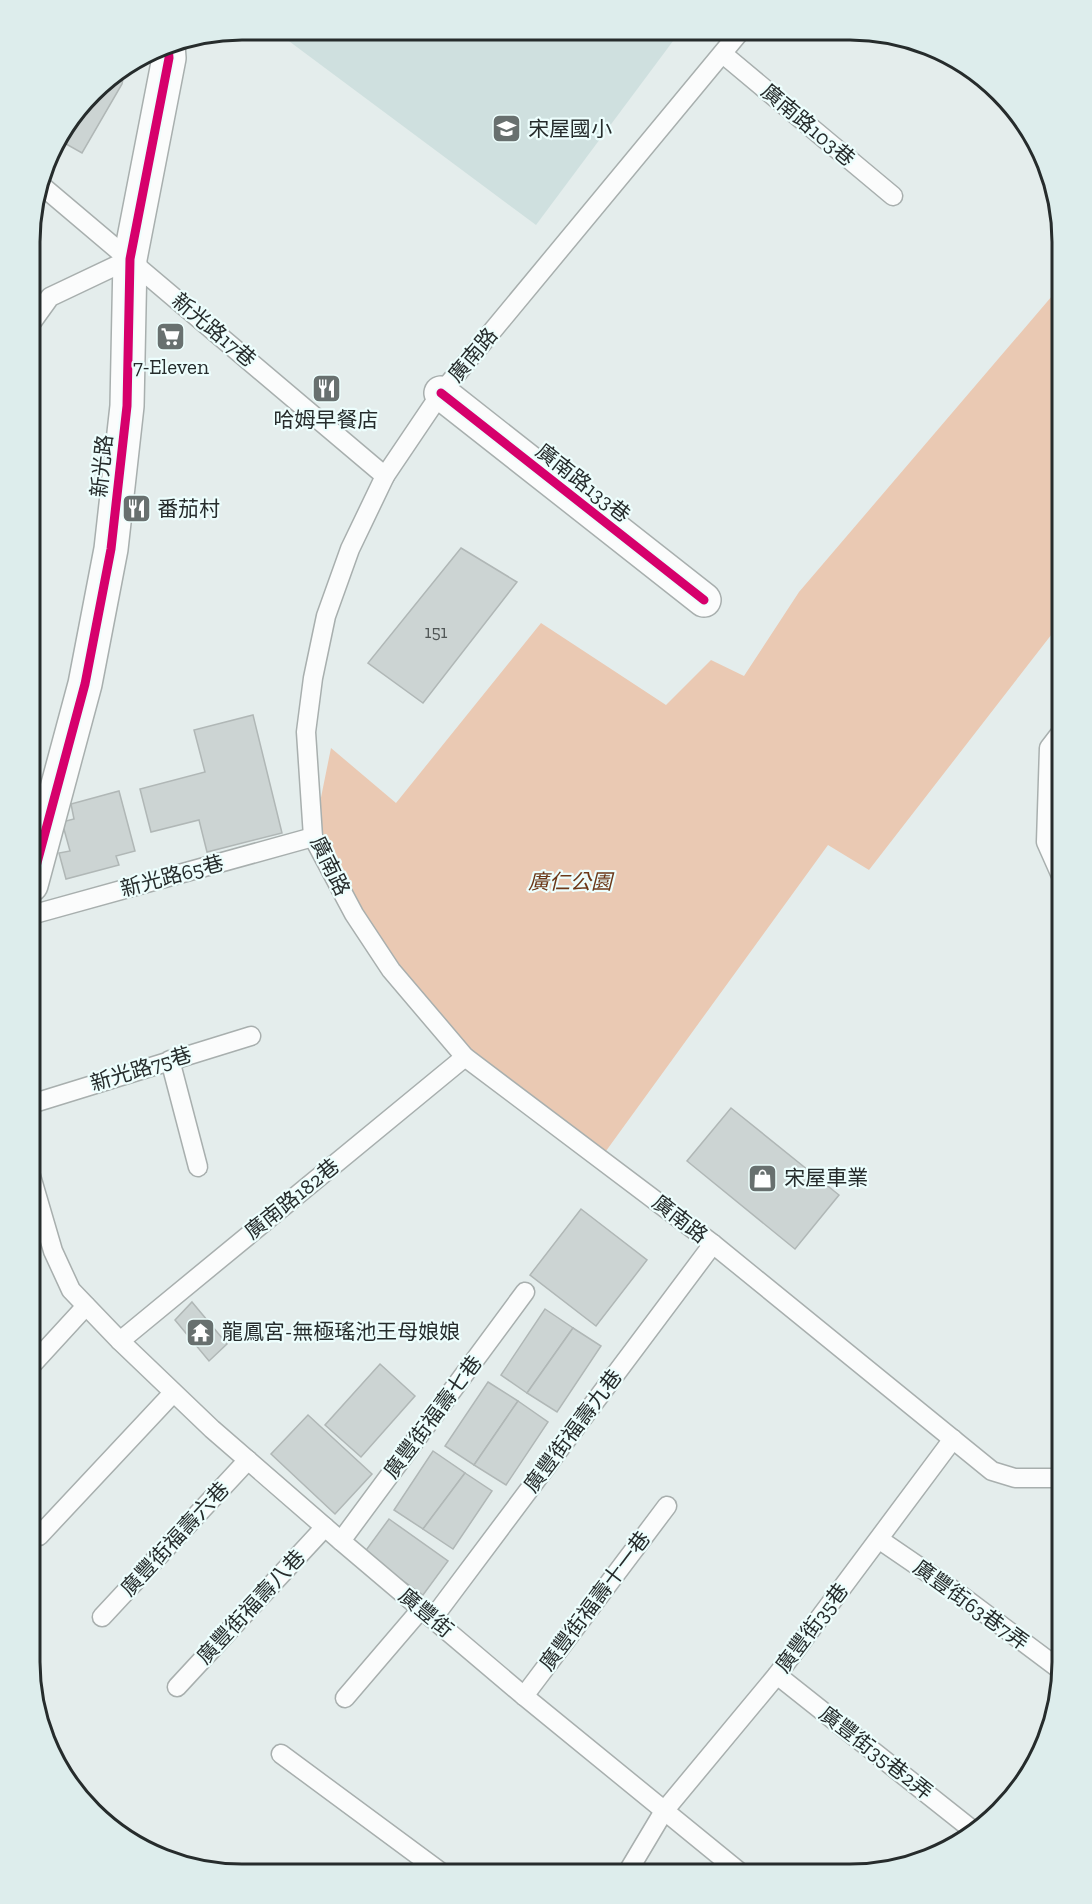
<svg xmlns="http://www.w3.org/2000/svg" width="1092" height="1904" font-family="'Zilla Slab','Noto Sans TC',serif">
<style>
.built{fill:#cfe0df}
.green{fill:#eac9b3}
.building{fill:#ccd4d3;stroke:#b0b7b6;stroke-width:1.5}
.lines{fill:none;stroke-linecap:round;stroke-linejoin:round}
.lane-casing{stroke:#a8afae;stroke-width:21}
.street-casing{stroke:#a8afae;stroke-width:36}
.lane{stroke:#fbfcfc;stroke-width:18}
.street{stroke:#fbfcfc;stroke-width:33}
.cycleway-casing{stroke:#edfefd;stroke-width:13}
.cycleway{stroke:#d6006c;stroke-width:9}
.labels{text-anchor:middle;stroke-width:4.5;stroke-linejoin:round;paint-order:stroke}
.number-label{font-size:18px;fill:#505656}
.street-label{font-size:21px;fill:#262c2c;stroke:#edfefd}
.poi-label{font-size:21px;fill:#262c2c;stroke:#edfefd;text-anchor:start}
.park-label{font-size:21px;font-style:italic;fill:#6c3818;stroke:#edfefd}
.rim{fill:none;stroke:#262c2c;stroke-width:3}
</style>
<rect width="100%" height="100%" fill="#e4edec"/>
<path class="built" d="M274,30L679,33L536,225Z"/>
<path class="green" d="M1058,289L1062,293V621L869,870L828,845L606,1151L515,1093L391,970L313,837L331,748L396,803L541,623L666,705L711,660L744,676L799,592Z"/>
<g class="building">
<path d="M125,69L122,84L82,153L59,140L102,83Z"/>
<path d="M461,548L517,582L423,703L368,663Z"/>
<path d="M253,715L282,833L207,852L199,820L151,832L140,789L205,772L194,730Z"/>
<path d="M119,791L135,851L116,856L119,865L66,879L59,853L70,851L62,822L74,819L71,804Z"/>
<path d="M731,1108L839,1195L795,1249L687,1161Z"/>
<path d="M581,1209L647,1260L596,1326L530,1275Z"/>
<path d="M192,1302L227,1344L209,1361L175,1320Z"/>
<path d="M545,1309L573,1328L527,1393L501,1375Z"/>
<path d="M573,1328L601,1346L557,1412L527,1393Z"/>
<path d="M380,1364L415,1396L361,1457L325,1425Z"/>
<path d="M488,1382L518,1401L474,1465L445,1446Z"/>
<path d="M518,1401L548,1422L506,1485L474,1465Z"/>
<path d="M308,1415L372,1474L335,1514L271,1454Z"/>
<path d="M433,1451L465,1473L423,1529L394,1510Z"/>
<path d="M465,1473L492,1491L453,1549L423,1529Z"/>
<path d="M389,1519L448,1561L423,1595L364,1553Z"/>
</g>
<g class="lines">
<defs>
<g id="lane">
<path d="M739,33L441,393L385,476L350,549L326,616L313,678L306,732L313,837L354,914L391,970L465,1057L713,1244L992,1471L1015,1478H1062"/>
<path d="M723,54L893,196"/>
<path d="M41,185L385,476"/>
<path d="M32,322L50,297L130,259"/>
<path d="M1062,878L1046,842L1049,748L1062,731"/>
<path d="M31,915L313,837"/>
<path d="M170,1060L198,1167"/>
<path d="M31,1104L251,1036"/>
<path d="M31,1176L53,1251L71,1290L120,1341L212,1429L341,1541L524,1696L742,1874"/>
<path d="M120,1341L465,1057"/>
<path d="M30,1367L86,1306"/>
<path d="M39,1536L173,1393"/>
<path d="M880,1540L959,1594L1062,1671"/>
<path d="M341,1541L525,1292"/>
<path d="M102,1617L248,1460"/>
<path d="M433,1618L713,1244"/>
<path d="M777,1675L975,1832"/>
<path d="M177,1687L325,1527"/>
<path d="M524,1696L667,1506"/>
<path d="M345,1698L422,1608"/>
<path d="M281,1754L442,1873"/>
<path d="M627,1873L664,1811L777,1675L953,1439"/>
</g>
<g id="street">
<path d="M441,393L704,600"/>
<path d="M31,885L85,684L111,549L127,406L130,259L169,58L168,45"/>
</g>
</defs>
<use href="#lane" class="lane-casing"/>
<use href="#street" class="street-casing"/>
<use href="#lane" class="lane"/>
<use href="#street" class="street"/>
<defs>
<g id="cycleway">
<path d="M441,393L704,600"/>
<path d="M31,885L85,684L111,549L127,406L130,259L169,58L168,45"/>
</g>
</defs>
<use href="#cycleway" class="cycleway-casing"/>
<use href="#cycleway" class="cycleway"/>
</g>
<defs>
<symbol id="school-square" viewBox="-11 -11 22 22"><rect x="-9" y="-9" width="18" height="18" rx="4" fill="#68706f" stroke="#edfefd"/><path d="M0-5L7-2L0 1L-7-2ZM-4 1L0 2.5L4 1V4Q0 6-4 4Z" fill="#fff"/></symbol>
<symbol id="supermarket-square" viewBox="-11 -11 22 22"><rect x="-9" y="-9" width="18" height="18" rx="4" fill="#68706f" stroke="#edfefd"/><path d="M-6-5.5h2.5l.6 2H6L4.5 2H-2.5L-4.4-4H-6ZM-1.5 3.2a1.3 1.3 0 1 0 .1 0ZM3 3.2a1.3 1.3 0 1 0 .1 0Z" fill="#fff"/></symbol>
<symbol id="restaurant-square" viewBox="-11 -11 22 22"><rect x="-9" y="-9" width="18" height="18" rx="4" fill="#68706f" stroke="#edfefd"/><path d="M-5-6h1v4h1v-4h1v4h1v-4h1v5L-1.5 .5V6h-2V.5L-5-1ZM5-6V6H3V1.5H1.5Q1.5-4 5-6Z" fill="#fff"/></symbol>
<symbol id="shop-square" viewBox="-11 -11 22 22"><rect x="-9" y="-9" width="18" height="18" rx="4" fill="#68706f" stroke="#edfefd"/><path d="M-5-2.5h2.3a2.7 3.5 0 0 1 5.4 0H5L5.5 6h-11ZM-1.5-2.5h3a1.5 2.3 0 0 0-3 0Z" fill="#fff"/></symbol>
<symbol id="temple-square" viewBox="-11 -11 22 22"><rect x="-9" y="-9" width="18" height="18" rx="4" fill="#68706f" stroke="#edfefd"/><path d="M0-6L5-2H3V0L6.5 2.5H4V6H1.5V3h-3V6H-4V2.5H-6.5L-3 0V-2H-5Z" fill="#fff"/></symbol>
</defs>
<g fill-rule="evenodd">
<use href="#school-square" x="490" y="112" width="33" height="33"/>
<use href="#supermarket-square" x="154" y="320" width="33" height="33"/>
<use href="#restaurant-square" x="310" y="372" width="33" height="33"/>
<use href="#restaurant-square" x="120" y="492" width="33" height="33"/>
<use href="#shop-square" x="746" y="1162" width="33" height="33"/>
<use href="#temple-square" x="184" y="1316" width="33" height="33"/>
</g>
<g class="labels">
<g class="number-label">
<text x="436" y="638">151</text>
</g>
<g class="street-label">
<text transform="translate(808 125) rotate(40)" y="7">廣南路103巷</text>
<text transform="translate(214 330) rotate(40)" y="7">新光路17巷</text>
<text transform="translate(473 355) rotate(-50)" y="7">廣南路</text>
<text transform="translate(102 466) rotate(-84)" y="7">新光路</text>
<text transform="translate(583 483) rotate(38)" y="7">廣南路133巷</text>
<text transform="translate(330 866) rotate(64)" y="7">廣南路</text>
<text transform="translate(172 876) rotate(-15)" y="7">新光路65巷</text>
<text transform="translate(141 1069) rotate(-17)" y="7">新光路75巷</text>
<text transform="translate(292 1199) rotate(-39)" y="7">廣南路182巷</text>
<text transform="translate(680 1219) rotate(38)" y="7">廣南路</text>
<text transform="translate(433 1417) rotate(-53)" y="7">廣豐街福壽七巷</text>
<text transform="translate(573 1431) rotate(-53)" y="7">廣豐街福壽九巷</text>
<text transform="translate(175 1539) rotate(-47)" y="7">廣豐街福壽六巷</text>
<text transform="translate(595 1601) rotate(-53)" y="7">廣豐街福壽十一巷</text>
<text transform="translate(971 1605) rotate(36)" y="7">廣豐街63巷7弄</text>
<text transform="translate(251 1607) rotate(-47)" y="7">廣豐街福壽八巷</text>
<text transform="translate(426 1613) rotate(40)" y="7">廣豐街</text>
<text transform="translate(812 1628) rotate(-53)" y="7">廣豐街35巷</text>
<text transform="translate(876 1753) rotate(38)" y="7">廣豐街35巷2弄</text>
</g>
<g class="poi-label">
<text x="528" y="136">宋屋國小</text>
<text x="171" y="374" text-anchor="middle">7-Eleven</text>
<text x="326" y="427" text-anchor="middle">哈姆早餐店</text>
<text x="157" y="516">番茄村</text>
<text x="784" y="1185">宋屋車業</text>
<text x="222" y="1339">龍鳳宮-無極瑤池王母娘娘</text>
</g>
<g class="park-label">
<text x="570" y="889">廣仁公園</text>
</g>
</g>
<path d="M0 0H1092V1904H0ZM242 40H850A202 202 0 0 1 1052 242V1662A202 202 0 0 1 850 1864H242A202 202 0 0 1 40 1662V242A202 202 0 0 1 242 40Z" fill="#ddedec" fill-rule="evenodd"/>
<path class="rim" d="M242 40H850A202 202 0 0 1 1052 242V1662A202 202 0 0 1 850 1864H242A202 202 0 0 1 40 1662V242A202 202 0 0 1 242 40Z"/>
</svg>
